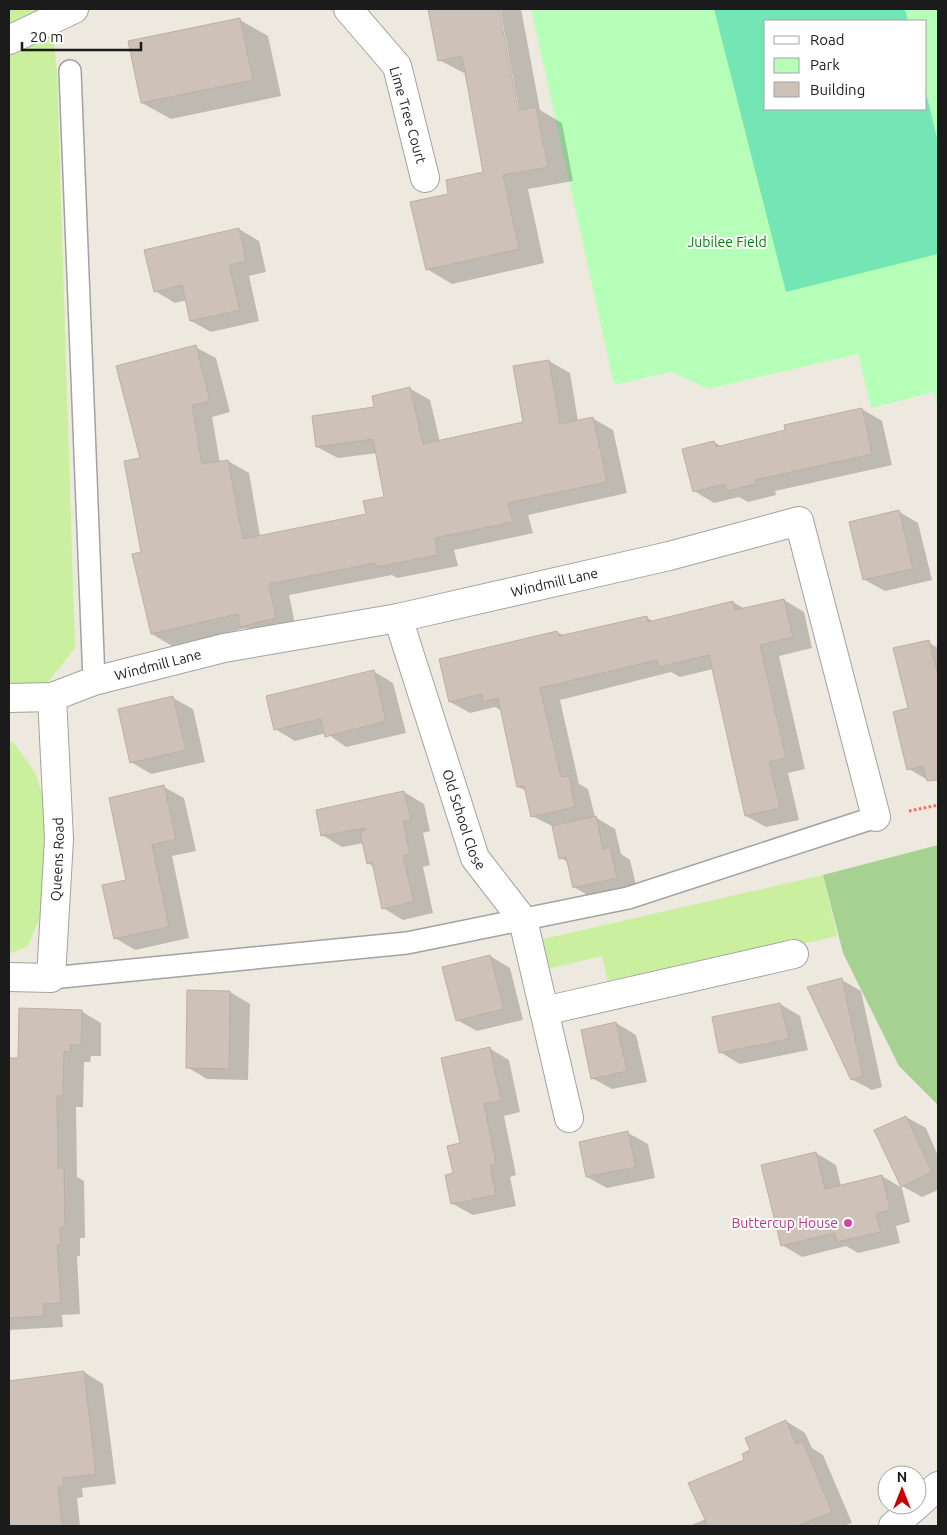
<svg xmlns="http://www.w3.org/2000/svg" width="947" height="1535" font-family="Ubuntu,sans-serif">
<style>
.grass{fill:#c9ef9f}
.forest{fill:#a5d290}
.park{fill:#b6ffb9;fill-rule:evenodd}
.pitch{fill:#74e6b6}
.shadow{fill:#0003}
.building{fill:#cec1b8;stroke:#c1aea1}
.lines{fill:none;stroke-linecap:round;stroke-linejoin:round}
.service-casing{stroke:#a2a2a2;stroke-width:24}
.minor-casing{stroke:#a2a2a2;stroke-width:30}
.path{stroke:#ff6a60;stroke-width:3;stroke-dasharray:2.5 2.5;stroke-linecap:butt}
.service{stroke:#fff;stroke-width:21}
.minor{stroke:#fff;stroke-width:28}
.hotel-dot{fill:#d1479c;stroke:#fff;stroke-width:2}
.labels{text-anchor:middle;stroke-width:4;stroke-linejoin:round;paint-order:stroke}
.street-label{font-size:14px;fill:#1b1b1b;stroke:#fff}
.park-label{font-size:14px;fill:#008207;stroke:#fff}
.hotel-label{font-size:14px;fill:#b23c85;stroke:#fff;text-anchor:end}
</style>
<rect width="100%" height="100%" fill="#eee9df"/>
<g class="grass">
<path d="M9,9H51L57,74L75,648L45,686L9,690Z"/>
<path d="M9,741L13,742L36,774L49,820L46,902L28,946L9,954Z"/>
<path d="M823,875L837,936L609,987L602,956L547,969L539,940Z"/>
</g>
<path class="forest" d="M938,845V1105L899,1066L843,953L823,875Z"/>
<path class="park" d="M531,9H938V408L934,392L871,408L858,354L708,389L671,372L614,385ZM766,21H926V109H766Z"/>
<path class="pitch" d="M714,9H905L908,21H766V109H926V93L938,142V254L786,292Z"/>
<g class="shadow">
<path d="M430,9H498L518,116H520L500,9H521L540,110L562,123L573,181L528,189L544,263L452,284L427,269L450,195L485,173L466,74L439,60Z"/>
<path d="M240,20L268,36L281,96L171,119L142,103Z"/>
<path d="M239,229L259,241L266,272L249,276L259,321L211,332L191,321L187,300L175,303L155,291Z"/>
<path d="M195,347L216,358L230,412L212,417L220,463L228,461L249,473L260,536L367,515L386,498L377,453L338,458L317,447L376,408L409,388L430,400L440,442L525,423L514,367L549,361L570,373L578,421L592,418L613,430L627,493L528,515L533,533L454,550L458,566L397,578L392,575L289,595L296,629L262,638L246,628L172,646L152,634L142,553V458Z"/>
<path d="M862,409L882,421L892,465L775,491L776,495L748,502L739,497L714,503L694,491L714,442L722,447Z"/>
<path d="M898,511L918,523L932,580L885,591L865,580Z"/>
<path d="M784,600L804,612L812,648L779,656L805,769L788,773L799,820L766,827L746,816L713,669L680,677L671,672L560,700L579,784L588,789L595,817L615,829L621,854L630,860L637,889L594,899L574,887L568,862L560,858L554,827L532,816L527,791L518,787L502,711L495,707L470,713L450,702L557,632L565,636L646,617L654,622L733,602L745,609Z"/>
<path d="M927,642L938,648V778L928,780L909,769L910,709Z"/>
<path d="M373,671L393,683L406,733L346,747L326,733L295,741L275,729Z"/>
<path d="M173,698L193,709L205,762L151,774L131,762Z"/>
<path d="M164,787L184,798L196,851L172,856L189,938L135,950L115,938L128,881Z"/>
<path d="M404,792L424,804L430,831L423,833L430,865L423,867L433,913L403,920L383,908L374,867L368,863L364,843L342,847L322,835Z"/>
<path d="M490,956L510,968L523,1020L477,1031L457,1020Z"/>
<path d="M842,980L861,991L882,1087L872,1090L851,1079Z"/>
<path d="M188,992H230L250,1004L248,1080L207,1079L187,1067Z"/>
<path d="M780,1004L800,1016L808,1050L740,1064L720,1052Z"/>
<path d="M81,1011L101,1023V1056H91L90,1062H84L83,1107H76L77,1177L84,1181L85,1238H80V1256H77L80,1314L62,1315L63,1327L9,1330V1059H19Z"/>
<path d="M616,1023L636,1035L647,1082L612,1089L592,1078Z"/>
<path d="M489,1048L509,1060L520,1112L504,1116L516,1175L510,1177L516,1206L473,1215L453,1204L447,1176L454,1174Z"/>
<path d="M906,1117L926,1128L938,1156V1190L922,1197L902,1186Z"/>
<path d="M628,1133L648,1144L655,1178L607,1188L587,1177Z"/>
<path d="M816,1153L836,1165L841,1186L882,1176L902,1188L910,1222L896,1226L900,1243L858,1253L846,1246L802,1257L782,1245Z"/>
<path d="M84,1372L103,1384L116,1484L82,1488L83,1497L77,1498L80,1526H9V1382Z"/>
<path d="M786,1421L805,1433L812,1448L823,1455L852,1523L844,1526H689L706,1519L752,1451Z"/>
</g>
<g class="building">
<path d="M428,9H499L518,110L536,107L548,167L503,175L519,249L426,270L410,202L448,194L446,180L483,172L462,56L438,61Z"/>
<path d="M240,18L253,80L141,103L128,41Z"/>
<path d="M239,228L246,261L229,265L240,310L190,321L182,285L154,292L144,250Z"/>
<path d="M196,345L210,401L192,405L202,464L228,460L243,539L366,514L363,501L384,497L373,439L316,447L312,416L374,407L372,396L410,387L423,444L523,422L513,366L549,360L560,424L593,417L607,482L508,503L513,522L435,538L438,555L376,567L375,563L269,584L276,618L240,627L238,614L151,634L132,554L141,552L124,461L140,458L116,366Z"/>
<path d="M862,408L872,454L755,480L756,484L727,491L725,484L693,492L682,449L714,441L716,447L785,430L784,425Z"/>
<path d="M899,510L913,569L863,580L849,522Z"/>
<path d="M784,599L793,637L760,645L786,758L769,762L780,808L745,816L709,655L659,667L657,660L540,688L561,777L569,776L575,807L531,817L524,786L517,787L498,698L483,702L482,694L449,702L439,659L557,631L559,636L647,616L648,622L733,601L735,610Z"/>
<path d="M929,640L938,675V780L927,781L923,766L907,770L893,712L908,708L893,648Z"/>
<path d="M374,670L386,721L325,737L321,719L274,730L266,696Z"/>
<path d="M173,696L186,750L130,763L118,709Z"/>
<path d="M164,785L176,839L152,845L169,927L114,939L102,885L126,880L109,798Z"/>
<path d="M404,791L411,820L403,822L410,854L403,856L414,902L382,909L372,862L367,864L360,832L366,830V828L321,836L316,810Z"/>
<path d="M596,816L603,849L610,847L617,878L573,888L566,857L559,859L552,826Z"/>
<path d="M490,955L504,1009L456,1021L442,967Z"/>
<path d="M842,978L863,1076L851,1080L807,987Z"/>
<path d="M187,990L230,991L229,1069L186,1068Z"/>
<path d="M780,1003L789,1039L719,1053L712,1017Z"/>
<path d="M19,1008L82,1010L81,1045H71L70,1052L64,1051L63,1096H57L58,1168H64L65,1227L60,1228L61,1245H57L61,1303L43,1304L44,1316L9,1318V1058H18Z"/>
<path d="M616,1022L627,1071L591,1079L581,1030Z"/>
<path d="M490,1047L501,1101L484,1104L496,1164L490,1166L496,1195L451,1204L445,1175L453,1173L447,1146L460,1143L441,1058Z"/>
<path d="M906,1116L932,1172L901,1187L874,1130Z"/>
<path d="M628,1131L636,1167L586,1177L579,1142Z"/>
<path d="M816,1152L825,1189L882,1175L890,1210L876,1214L881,1232L837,1242L835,1233L781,1246L761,1165Z"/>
<path d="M84,1371L96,1474L63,1478L64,1486L58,1487L62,1526H9V1381Z"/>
<path d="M786,1420L796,1444L803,1442L832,1512L797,1526H708L688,1483L744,1460L742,1454L750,1450L745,1438Z"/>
</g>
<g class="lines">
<defs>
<g id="service">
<path d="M70,71L94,681"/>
<path d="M51,978L407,943L628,898L876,817"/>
</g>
<g id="minor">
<path d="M348,9L397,66L425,178"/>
<path d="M9,40L74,9"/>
<path id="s1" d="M398,618L475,858L523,920L569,1118"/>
<path id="s2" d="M9,698L52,697L94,681L224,648L398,618L669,556L799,521L876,817"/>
<path id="s3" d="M9,977L51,978L59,839L52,697"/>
<path d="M544,1011L794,954"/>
<path d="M917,1505L938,1486"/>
<path d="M893,1526L917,1505"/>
</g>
</defs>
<use href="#service" class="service-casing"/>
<use href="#minor" class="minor-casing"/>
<path class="path" d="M909,811L938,805"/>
<use href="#service" class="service"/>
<use href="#minor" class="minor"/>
</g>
<circle class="hotel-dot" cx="848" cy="1223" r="5"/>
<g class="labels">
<g class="street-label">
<text transform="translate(408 115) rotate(74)" y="5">Lime Tree Court</text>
<text dy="5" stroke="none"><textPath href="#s2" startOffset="559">Windmill Lane</textPath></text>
<text dy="5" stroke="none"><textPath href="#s2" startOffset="154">Windmill Lane</textPath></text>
<text dy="5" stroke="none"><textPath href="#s1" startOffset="212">Old School Close</textPath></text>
<text dy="5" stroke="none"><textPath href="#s3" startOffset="161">Queens Road</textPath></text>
</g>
<g class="park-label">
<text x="727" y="247">Jubilee Field</text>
</g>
<g class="hotel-label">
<text x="838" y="1228">Buttercup House</text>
</g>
</g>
<rect width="947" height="1535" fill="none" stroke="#1b1b1b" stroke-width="20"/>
<rect x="764" y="20" width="162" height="90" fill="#ffffff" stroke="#a4a4a4"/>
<rect x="774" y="36" width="25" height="8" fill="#ffffff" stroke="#a4a4a4"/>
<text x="810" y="45" font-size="15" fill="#1b1b1b">Road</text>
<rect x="774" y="58" width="25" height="15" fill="#b6ffb9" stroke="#a4a4a4"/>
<text x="810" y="70" font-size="15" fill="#1b1b1b">Park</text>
<rect x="774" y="82" width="25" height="15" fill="#cec1b8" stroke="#a4a4a4"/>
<text x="810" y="95" font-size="15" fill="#1b1b1b">Building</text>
<g transform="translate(902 1490)"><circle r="24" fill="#ffffff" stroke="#a4a4a4"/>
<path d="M0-4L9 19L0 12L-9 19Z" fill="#c70007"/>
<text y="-8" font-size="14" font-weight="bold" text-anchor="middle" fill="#1b1b1b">N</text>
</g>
<path d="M22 42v8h119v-8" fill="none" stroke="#1b1b1b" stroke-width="2.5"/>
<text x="30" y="42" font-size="15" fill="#1b1b1b" stroke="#ffffff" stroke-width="4" paint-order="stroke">20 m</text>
</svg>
